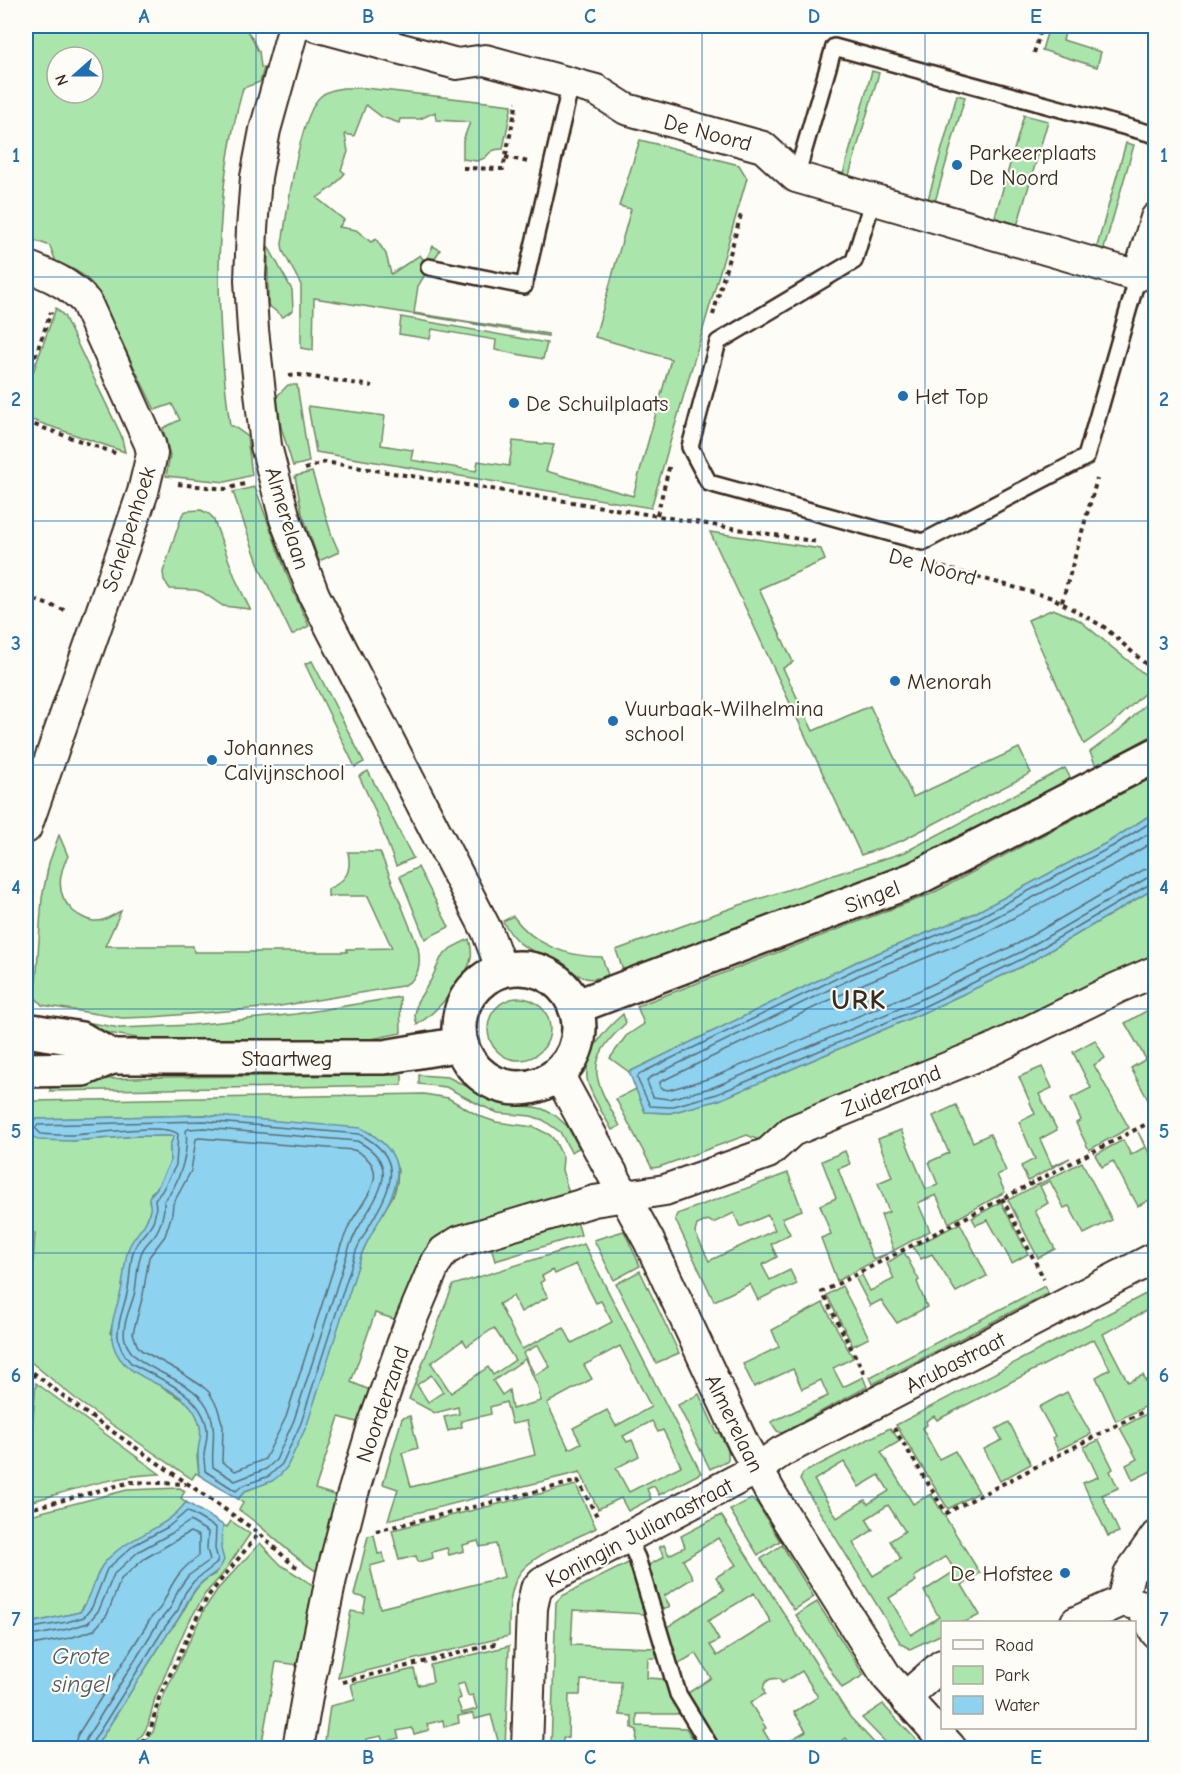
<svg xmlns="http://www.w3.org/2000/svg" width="1181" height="1774" font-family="'Comic Neue',sans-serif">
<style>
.green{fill:#aae6ab;stroke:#728864;stroke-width:1.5;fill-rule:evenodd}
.water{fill:#8dd2ef;stroke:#6c8f9b;stroke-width:1.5}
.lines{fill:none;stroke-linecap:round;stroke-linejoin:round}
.shore{stroke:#5c6d72;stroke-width:1.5}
.service-casing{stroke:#3b2a1e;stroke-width:20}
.minor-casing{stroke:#3b2a1e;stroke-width:34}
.secondary-casing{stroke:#3b2a1e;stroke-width:38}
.path{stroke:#3b2a1e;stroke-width:4;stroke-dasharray:4.5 4.5;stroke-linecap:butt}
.service{stroke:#fdfcf7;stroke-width:15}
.minor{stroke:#fdfcf7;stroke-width:30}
.secondary{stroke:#fdfcf7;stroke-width:33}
.grid{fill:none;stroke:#1f6fb2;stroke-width:1.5;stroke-opacity:0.55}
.poi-dot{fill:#1f6fb2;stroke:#fdfcf7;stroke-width:2}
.labels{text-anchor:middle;stroke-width:4.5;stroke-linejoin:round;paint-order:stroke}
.street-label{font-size:22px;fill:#3b2a1e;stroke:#fdfcf7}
.poi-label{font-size:22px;fill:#3b2a1e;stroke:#fdfcf7;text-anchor:start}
.water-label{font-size:24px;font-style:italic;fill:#545c5d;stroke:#fdfcf7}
.district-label{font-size:28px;font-weight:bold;letter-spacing:1.5px;fill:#3b2a1e;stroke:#fdfcf7}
.neatline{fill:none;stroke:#1f6fb2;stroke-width:2}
.grid-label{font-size:20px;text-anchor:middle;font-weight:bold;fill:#1f6fb2}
</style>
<rect width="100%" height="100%" fill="#fdfcf7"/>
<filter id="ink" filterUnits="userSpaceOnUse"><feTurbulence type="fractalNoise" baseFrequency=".0167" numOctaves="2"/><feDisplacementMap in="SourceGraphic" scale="12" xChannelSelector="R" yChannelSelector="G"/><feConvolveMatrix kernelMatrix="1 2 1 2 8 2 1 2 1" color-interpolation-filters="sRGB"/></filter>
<g filter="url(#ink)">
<g class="green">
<path d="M26,26H243L251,36L258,51H259L261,67L264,68L260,82L243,88C212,200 215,312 230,426H233L247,436L252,475L226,482L166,476L170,455L163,428L180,420L172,404L155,410L95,287C83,273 72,268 56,262L50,246L26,237ZM57,57H93V93H57Z"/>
<path d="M1049,26H1067L1063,40L1101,52L1097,67L1042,50Z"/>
<path d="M872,71L879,73L848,179L842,178Z"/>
<path d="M343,88H365L512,105L503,149C494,149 490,151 485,158L477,161L463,159V141L470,122L436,120L435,112L420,119H400L399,123L382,117L366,105L354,136L345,134L348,152L341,170L345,173L334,186L317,198L344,220L339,227L356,230L371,242L376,239L386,254L391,274L420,255L425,262L433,246L440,250L418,286L414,313L548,334V336L314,298L313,350L301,348V285L283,251L282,244C287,214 299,114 321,96C327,91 335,89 343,88Z"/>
<path d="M957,95L965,97L934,205L927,203Z"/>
<path d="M1024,115L1048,121L1017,226L994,220Z"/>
<path d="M640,140L739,165L747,178L651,508L316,452L308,406L385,416L381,445L413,450L411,460L476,471L478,461L509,466L513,441L554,445L546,471L633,496L671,359L595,337L631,209L619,206Z"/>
<path d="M1126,143L1134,145L1103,252L1096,250Z"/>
<path d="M268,246L292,290L293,310L283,317L268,305Z"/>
<path d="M56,308L64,316L121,435L125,452L26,418V392Z"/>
<path d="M401,317L547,343L543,359L495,350L496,340L432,329L430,339L399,334Z"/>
<path d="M288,385H297L309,462L293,466L281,427L277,396Z"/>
<path d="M312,472L332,536L339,552L319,561L302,513L295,476Z"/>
<path d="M255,487L293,591L309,626L292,635L261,571L233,492Z"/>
<path d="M201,510L209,514L213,518L236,580L250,609L223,606L202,592L196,590L170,589L164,580L163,572L182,515L186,511Z"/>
<path d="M710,532L821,549L825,560L759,589L793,662L783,668L813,731L870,706L913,797L1019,748L1031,773L901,841L861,855Z"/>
<path d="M1053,609L1079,620L1155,683L1111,725L1084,744L1028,620Z"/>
<path d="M312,661L364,762L355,767L305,664Z"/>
<path d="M1155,695V734L1096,766L1090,752L1122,728Z"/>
<path d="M1065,768L1071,779L915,861L623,970L616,950L740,905L905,852Z"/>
<path d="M368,771L413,858L396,866L374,808L359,776Z"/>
<path d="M1155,776V812L1110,841L973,914L856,962L629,1072L610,1058L626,1036L644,1024L637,1006L931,894Z"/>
<path d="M59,835L68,856C58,875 56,895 73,911C78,915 88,921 94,921C104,922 112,915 121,911L105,946H193L194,952H347V949L392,948L368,896H328V889C346,881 352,872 348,852H380L418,947C421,964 420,979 402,986L274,1007L152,1017L122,1018L42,1005L35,997L42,898L49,863Z"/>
<path d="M418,867L449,927L425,939L400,876Z"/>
<path d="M1155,888V958L761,1141L747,1135L659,1167L652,1168L616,1099L636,1089L645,1112L670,1113L719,1100L927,1011L1027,964Z"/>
<path d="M513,916C534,945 567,957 602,957L608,975C581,986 575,970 553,960C529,949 516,947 503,921Z"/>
<path d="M469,939C471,945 472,951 471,958C467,980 435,1013 417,1025L415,1016L417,1002L431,980L441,958L451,948Z"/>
<path d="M400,997L401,1033L371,1039L165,1040L137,1038L56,1024L57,1017L120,1028L192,1025L296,1014Z"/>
<circle cx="519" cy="1029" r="31"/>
<path d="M1148,1010L1155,1024V1113L1131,1068L1146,1059L1125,1023Z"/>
<path d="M623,1014L626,1023C581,1064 595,1080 620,1126L612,1130C604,1115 593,1099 588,1083C581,1057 604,1030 623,1014Z"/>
<path d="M1095,1040L1105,1058L1094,1065L1129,1128L1089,1150L1076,1123L1081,1120L1071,1098L1091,1088L1073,1052Z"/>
<path d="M1042,1067L1052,1088L1039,1094L1057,1130L1040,1139L1052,1166L1070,1158L1028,1181L1021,1166L1035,1159L1019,1122L1035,1114L1019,1077Z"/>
<path d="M402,1075V1085L50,1091V1081L162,1077Z"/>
<path d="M419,1075L448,1077L502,1104L534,1107L543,1109L556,1116L567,1126L579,1148L571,1152L560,1132L543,1120L531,1116L498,1113L480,1105L446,1087L419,1084Z"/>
<path d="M424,1094L448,1098L479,1116L496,1122L534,1127L550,1135L555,1141L563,1158L562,1170L569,1193L560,1198L439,1236L429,1245L397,1320L375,1313L351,1382L372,1391L360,1423L339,1417L315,1489L338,1496L320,1570L316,1571C288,1554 266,1528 239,1510L243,1503L238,1499L245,1491L272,1481L303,1432L362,1253L370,1235L394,1194L397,1183L398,1170L392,1155L371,1133L204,1115L37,1119L30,1121L72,1141L137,1136H174L170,1145V1162L157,1188L151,1193L149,1201L151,1207L145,1226L135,1237L128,1250L122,1290L110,1333L165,1389L190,1404L197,1416L201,1429V1442L197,1456L199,1475L196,1473L192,1479L82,1404L26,1358V1262H33L35,1233L26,1231V1103L34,1101Z"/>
<path d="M956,1105L973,1142L990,1134L1006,1171L997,1175L1005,1192L949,1223L936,1195L918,1203L930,1231L837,1281L821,1238L831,1234L820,1205L836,1198L822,1161L845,1151L850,1164L838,1169L873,1259L894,1251L881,1215L889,1212L878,1183L892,1177L878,1139L901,1130L926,1189L938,1185L929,1162L949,1153L933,1116Z"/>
<path d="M1138,1132L1155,1164V1197L1138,1206L1132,1195H1131L1113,1161L1102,1167L1095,1155L1123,1140L1131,1155L1145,1147Z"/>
<path d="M1082,1162L1112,1220L1084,1234L1069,1206L1064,1208L1050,1181L1040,1186L1048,1203L1035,1211L1055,1249L1038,1258L1008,1200Z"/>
<path d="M788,1173L802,1210L782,1218L790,1234L771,1244L777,1257L762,1265L770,1280L790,1270L797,1284L786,1289L785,1287L758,1300L750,1284L714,1301L675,1219L677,1214ZM734,1213L740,1227L768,1215L775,1230L709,1261L695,1232L697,1225L708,1220L713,1223Z"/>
<path d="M1001,1202L1028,1254L1012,1263L988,1220L976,1225L972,1218Z"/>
<path d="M577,1221L581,1235L495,1261L491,1246Z"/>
<path d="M960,1223L987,1276L956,1292L932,1254L921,1259L913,1247Z"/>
<path d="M624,1231L640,1266L614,1280L594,1240Z"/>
<path d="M584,1244L701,1473L659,1495L654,1486L647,1489L651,1499L628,1511L621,1498L598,1509L580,1472L388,1520L398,1489L383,1484L402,1418L410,1416L418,1448L402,1453L411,1487L535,1455L527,1421L512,1424L506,1402L490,1407L491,1414L461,1421L462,1427L448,1431L444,1417L459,1414L458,1407L435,1413L409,1399L453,1285ZM576,1264L596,1303L601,1301L612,1322L572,1343L564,1328L522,1349L499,1304L513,1296L521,1312L548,1297L540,1283L544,1280L542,1276L553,1270L555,1274ZM494,1328L515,1360L493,1375L488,1367L451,1393L431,1363L463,1340L467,1346ZM538,1345L550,1367L535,1375L523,1353ZM620,1346L651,1407L616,1426L607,1410L573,1428L581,1443L569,1449L547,1403L592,1379L584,1365ZM525,1359L538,1387L541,1401L512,1409L509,1390L502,1395L493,1381ZM431,1375L443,1392L428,1402L417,1385ZM652,1421L658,1432L663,1430L681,1466L629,1492L616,1468L639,1456L632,1440L627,1442L623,1436Z"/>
<path d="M904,1252L919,1280L917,1282L927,1307L897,1323L881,1300L870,1306L856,1279L862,1275L870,1291L894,1279L887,1263Z"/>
<path d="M640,1271L679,1353L656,1363L616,1284Z"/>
<path d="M842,1286L869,1338L853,1346L827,1295Z"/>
<path d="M1045,1286L1048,1293L873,1384L870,1377Z"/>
<path d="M1155,1289V1306L1103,1334L1128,1382L1143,1375L1155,1402L1116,1421L1096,1377L1110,1369L1094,1339L937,1420L934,1416L926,1421L927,1425L922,1428L939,1459L955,1451L979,1492L948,1509L896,1425Z"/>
<path d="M823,1303L853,1358L833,1368L843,1387L863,1377L867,1387L781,1433L777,1431L771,1422L828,1396L821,1380L802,1389L793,1369L754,1387L743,1364L779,1347L772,1330Z"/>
<path d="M36,1383L160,1474C114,1475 70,1491 26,1503V1478L29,1465Z"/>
<path d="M1067,1392L1091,1434L1058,1450L1052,1438L1055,1436L1039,1407Z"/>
<path d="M699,1394L717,1433H719L728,1450V1460L710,1469L678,1405Z"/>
<path d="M1150,1412L1155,1425V1469L1133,1480L1126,1465L1137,1459L1120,1428Z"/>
<path d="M1009,1422L1031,1464L1000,1481L984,1449L1002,1440L996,1429Z"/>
<path d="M890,1428L900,1441L881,1452L913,1504L931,1494L980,1573L962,1585L980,1615L965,1622H942V1634L910,1649L901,1644L800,1480L803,1473ZM844,1462L859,1487L879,1475L889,1491L868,1504L865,1500L837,1518L814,1480ZM888,1505L905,1531L890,1541L901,1559L873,1576L853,1543L873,1530L866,1519ZM946,1556L955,1571L924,1591L939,1617L911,1635L889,1598L916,1581L914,1577Z"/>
<path d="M1099,1440L1113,1469L1110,1471L1118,1488L1102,1495L1119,1532L1108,1536L1083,1483L1098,1477L1084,1447Z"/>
<path d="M576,1485L596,1528C575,1539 529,1555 518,1576C508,1594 509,1617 509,1636L338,1678L351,1611L363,1613L366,1598L354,1595L368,1536L374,1535L378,1554L383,1553L385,1562L370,1566L380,1608L504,1577L496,1544L480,1547L478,1541L463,1545L464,1551L449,1555L447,1548L432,1552L433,1558L418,1562L416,1556L399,1560L392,1530Z"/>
<path d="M180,1488L185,1491L181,1498L186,1502L179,1512L102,1566L92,1592L80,1612L26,1624V1516L127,1490Z"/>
<path d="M751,1499L757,1503L780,1541L758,1555L730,1510Z"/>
<path d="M721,1515L850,1717L879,1748H853L846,1738L831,1748H777L806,1731L794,1712L818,1697L802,1671L782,1683L779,1679C769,1677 760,1683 765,1694L750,1703L766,1728L763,1730L774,1748H722L688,1693L711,1678L696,1653L678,1664L667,1627L724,1590L716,1577L736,1565L718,1538L683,1560L693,1578L664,1596L670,1606L662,1611L649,1565L664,1557L659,1547L664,1545L669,1555L685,1547L681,1536ZM754,1593L771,1622L717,1656L710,1645L719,1640L708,1621Z"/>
<path d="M231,1521L250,1534L222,1575L205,1594L186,1627L155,1698L148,1725L143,1734L130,1748H95L170,1630C189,1610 188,1587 215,1574L223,1525L227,1527Z"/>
<path d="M260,1543L281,1565L316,1587L299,1665L276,1662L261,1748H139L153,1732L163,1697L205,1608L217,1590Z"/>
<path d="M782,1545L814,1597L794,1610L761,1559Z"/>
<path d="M630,1562L645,1614L573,1610L571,1645L656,1648L658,1658H648L647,1678L664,1679L679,1714H637V1726L686,1728L699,1748H618V1743H636L637,1730L632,1728V1716L620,1715L621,1682L581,1680L580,1695H569L568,1738H563V1748H551L556,1602L562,1596Z"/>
<path d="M817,1602L864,1675L842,1688L796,1615Z"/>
<path d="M509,1646L505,1748H500L491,1715L475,1719L473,1713L458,1716L459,1723L444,1727L443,1720L427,1724L429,1730L414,1734L412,1728L397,1731L399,1738L383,1742L381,1736L366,1739L367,1746L352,1748L350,1743L335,1748H324L330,1706L355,1700L351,1684L414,1669L418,1685L433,1682L430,1665ZM464,1683L468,1696L473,1695L477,1709L462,1713L457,1700L461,1698L457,1685Z"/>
<path d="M883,1704L886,1708L924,1748H891L862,1718Z"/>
</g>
<g class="water">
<path d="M1155,812V888L1027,964L927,1011L719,1100L670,1113L645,1112L629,1072L856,962L973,914L1110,841Z"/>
<path d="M204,1115L361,1128C430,1164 382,1206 362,1253L307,1425L287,1467L280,1475L272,1481L245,1491L238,1499L199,1475C199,1469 198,1463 198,1457C197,1441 205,1435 197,1417C182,1381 124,1385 113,1344C108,1326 117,1308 121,1291C124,1277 124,1263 128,1250C133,1234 147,1228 150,1210C151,1206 149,1202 149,1197L157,1188L170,1162V1145L174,1136H137L72,1141L38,1140L30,1134L28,1126L30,1121L37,1119Z"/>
<path d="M186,1502L223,1525L221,1549L224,1560C219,1574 208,1575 198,1586C185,1600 184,1615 170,1630L95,1748H26V1624L80,1612C93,1597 93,1579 102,1566C124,1536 166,1531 186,1502Z"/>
</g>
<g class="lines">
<g class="shore">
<path d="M1156,819L1113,846L976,919L858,968L639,1074L637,1078L650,1106L670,1107L717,1094L925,1006L1024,958L1150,884L1156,883"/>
<path d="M1156,829L1117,853L979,926L861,974L649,1078L647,1081L653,1097L669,1099L714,1087L922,999L1021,952L1147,878L1156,876"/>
<path d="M1156,840L1121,861L983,934L865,983L660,1082V1088L668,1090L711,1078L918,991L1017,944L1143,870L1156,867"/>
<path d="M204,1121L359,1134C422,1165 374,1209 356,1251L301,1423L282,1464L269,1476L242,1486L236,1491L205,1471C205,1467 204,1462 204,1457C204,1448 208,1439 207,1429C202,1393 159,1379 131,1363C107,1337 122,1319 128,1289C130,1277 130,1264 133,1252C140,1230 160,1229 155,1199L162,1191L176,1165L178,1134C165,1122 90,1135 70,1135C60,1135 50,1135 41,1134L35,1128L38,1125Z"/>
<path d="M204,1128L357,1141C404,1165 377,1195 359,1227C355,1233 352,1241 349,1248L294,1420L276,1460L266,1469L235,1481L213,1467C211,1448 217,1432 210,1413C197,1375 134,1374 125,1340C121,1324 132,1306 135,1291C137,1279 137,1266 141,1254C143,1247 149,1242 154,1236C161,1227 165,1211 164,1201C179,1185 189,1152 186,1131L188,1129Z"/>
<path d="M199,1138L354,1150C395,1169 364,1199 350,1224C347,1230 344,1238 341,1245L286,1417L265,1459L235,1471L222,1462L223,1426L217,1406L209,1392L202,1386L177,1370L141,1350L137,1345L133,1333L143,1295L149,1257L165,1236L172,1214L173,1204L191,1171L196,1139Z"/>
<path d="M26,1629L67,1622L84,1617L92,1607L107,1569L134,1545L168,1527L187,1511L216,1528L215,1549L218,1559L216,1564L194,1581L185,1593L178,1610L165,1627L92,1743L91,1748"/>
<path d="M26,1637L68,1629L88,1623L99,1610L114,1574L139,1551L172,1533L190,1521L208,1532L207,1549L210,1560L188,1576L178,1590L171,1607L158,1623L86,1739L83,1748"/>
<path d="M26,1646L70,1638L94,1630L107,1615L121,1579L144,1559L190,1532L199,1536V1556C179,1570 173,1581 163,1603C161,1609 155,1613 151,1618L77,1736L74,1748"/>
</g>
<defs>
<g id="service">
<path d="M796,177L834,47L1156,135"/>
<path d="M873,199L854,261L718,342L690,447L709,483L923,542L1086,457L1138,276"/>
<path d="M429,267L524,286L571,83"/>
<path d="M627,1537L637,1558L678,1694L711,1748"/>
</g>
<g id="minor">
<path d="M294,26L265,130L256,177L252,229L250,280L253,330L266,446L285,519L314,595L487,931L502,970"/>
<path d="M316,26L457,64L485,60L596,90L626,109L763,147L796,177L1138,276L1156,218"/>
<path d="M26,266C49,275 69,283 86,302L150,444L152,454L143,492L26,828"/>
<path d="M558,1074L649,1241L743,1443L773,1497L887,1677L951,1748"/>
<path d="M1122,1601L1129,1574L1156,1536"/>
<path d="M1122,1601L1140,1605L1156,1633"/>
<path d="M1076,1622L1122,1601"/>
<path d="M907,1701L917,1687L942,1665"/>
<path d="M298,1748L310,1680L332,1574L351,1500L373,1426L408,1328L435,1264L444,1251L460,1241L594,1201L665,1190L768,1153L792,1131L991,1050L1117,988L1156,971"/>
<path d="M527,1748L532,1608L536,1589L542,1582L757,1469L781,1452L1156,1257"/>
</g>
<g id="secondary">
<circle cx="519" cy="1028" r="60"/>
<path d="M575,1007L915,879L1156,755"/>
<path d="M26,1030L81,1039L112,1057"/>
<path d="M26,1070L83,1069L112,1057H384L461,1044"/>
</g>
</defs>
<use href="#service" class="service-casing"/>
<use href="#minor" class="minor-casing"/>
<use href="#secondary" class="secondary-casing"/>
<g class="path">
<path d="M1034,53L1042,26"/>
<path d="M505,157L528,162"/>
<path d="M463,168L503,169L517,102"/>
<path d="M713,315L742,211"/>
<path d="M289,376L299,375L372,386"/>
<path d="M26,382L51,312"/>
<path d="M26,422L118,454"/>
<path d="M305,469L325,462L818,542"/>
<path d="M178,484L226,489L244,484"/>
<path d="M657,515L670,464"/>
<path d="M934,565L1053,598L1104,627L1156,673"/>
<path d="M26,597L67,611"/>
<path d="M1062,602L1097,479"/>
<path d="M1002,1198L1044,1279"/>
<path d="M26,1367L80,1409L259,1533L293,1565L301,1569"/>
<path d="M864,1373L822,1292L1156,1119"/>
<path d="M894,1428L946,1513L1156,1405"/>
<path d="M26,1458L30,1391L34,1374"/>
<path d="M26,1510L131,1482L186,1484"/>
<path d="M376,1531L578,1481L598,1518"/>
<path d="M343,1682L499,1643"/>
<path d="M135,1748L145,1739L151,1728L159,1698L200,1611L208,1596L259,1533"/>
</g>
<use href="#service" class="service"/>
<use href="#minor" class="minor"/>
<use href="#secondary" class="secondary"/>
</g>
</g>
<path class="grid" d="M256,26V1748M479,26V1748M702,26V1748M925,26V1748M26,277H1156M26,521H1156M26,765H1156M26,1009H1156M26,1253H1156M26,1497H1156"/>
<g class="poi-dot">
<circle cx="957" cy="165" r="6"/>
<circle cx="903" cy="396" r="6"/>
<circle cx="514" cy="403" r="6"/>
<circle cx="895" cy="681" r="6"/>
<circle cx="613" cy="721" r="6"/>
<circle cx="212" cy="760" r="6"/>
<circle cx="1065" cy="1573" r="6"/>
</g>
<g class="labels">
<g class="street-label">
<text transform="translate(708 132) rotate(15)" y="8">De Noord</text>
<text transform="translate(288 518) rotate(73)" y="8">Almerelaan</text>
<text transform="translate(128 529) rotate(-72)" y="8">Schelpenhoek</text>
<text transform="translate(933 566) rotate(15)" y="8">De Noord</text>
<text transform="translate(872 896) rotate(-21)" y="8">Singel</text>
<text x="287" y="1066">Staartweg</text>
<text transform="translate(891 1090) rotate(-22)" y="8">Zuiderzand</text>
<text transform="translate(955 1362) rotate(-27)" y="8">Arubastraat</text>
<text transform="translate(382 1404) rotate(-71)" y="8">Noorderzand</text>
<text transform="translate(735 1423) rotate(64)" y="8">Almerelaan</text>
<text transform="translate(639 1532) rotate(-28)" y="8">Koningin Julianastraat</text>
</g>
<g class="poi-label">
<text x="969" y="160">Parkeerplaats<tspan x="969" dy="25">De Noord</tspan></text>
<text x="915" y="404">Het Top</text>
<text x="526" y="411">De Schuilplaats</text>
<text x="907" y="689">Menorah</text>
<text x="625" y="716">Vuurbaak-Wilhelmina<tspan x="625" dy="25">school</tspan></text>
<text x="224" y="755">Johannes<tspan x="224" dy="25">Calvijnschool</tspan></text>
<text x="1053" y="1581" text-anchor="end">De Hofstee</text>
</g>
<g class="water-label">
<text x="81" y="1664">Grote<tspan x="81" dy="28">singel</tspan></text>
</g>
<g class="district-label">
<text x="859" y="1009">URK</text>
</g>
</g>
<rect width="1181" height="1774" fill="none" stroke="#fdfcf7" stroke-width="66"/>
<rect x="941" y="1621" width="195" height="108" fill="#fdfcf7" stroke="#afa8a0" stroke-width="1.5"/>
<rect x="953" y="1640" width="30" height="9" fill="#fdfcf7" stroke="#afa8a0" stroke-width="1.5"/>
<text x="995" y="1651" font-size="18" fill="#3b2a1e">Road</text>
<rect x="953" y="1666" width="30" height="18" fill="#aae6ab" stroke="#afa8a0" stroke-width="1.5"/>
<text x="995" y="1681" font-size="18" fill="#3b2a1e">Park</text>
<rect x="953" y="1696" width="30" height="18" fill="#8dd2ef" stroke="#afa8a0" stroke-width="1.5"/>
<text x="995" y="1711" font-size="18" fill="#3b2a1e">Water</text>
<g transform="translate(75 75) rotate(249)"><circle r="28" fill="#fdfcf7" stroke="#afa8a0" stroke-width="1.5"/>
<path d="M0-4.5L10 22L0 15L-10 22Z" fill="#1f6fb2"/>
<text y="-9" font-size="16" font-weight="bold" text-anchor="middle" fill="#3b2a1e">N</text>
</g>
<rect x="33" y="33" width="1115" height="1708" class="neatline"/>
<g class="grid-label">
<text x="144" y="23">A</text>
<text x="368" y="23">B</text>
<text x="590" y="23">C</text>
<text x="814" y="23">D</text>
<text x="1036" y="23">E</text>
<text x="16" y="162">1</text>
<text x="1164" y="162">1</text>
<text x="16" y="406">2</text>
<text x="1164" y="406">2</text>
<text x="16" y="650">3</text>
<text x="1164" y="650">3</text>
<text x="16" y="894">4</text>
<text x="1164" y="894">4</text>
<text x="16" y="1138">5</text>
<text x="1164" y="1138">5</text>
<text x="16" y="1382">6</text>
<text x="1164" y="1382">6</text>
<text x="16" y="1626">7</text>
<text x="1164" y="1626">7</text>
<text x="144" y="1764">A</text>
<text x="368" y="1764">B</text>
<text x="590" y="1764">C</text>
<text x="814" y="1764">D</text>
<text x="1036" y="1764">E</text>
</g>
</svg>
